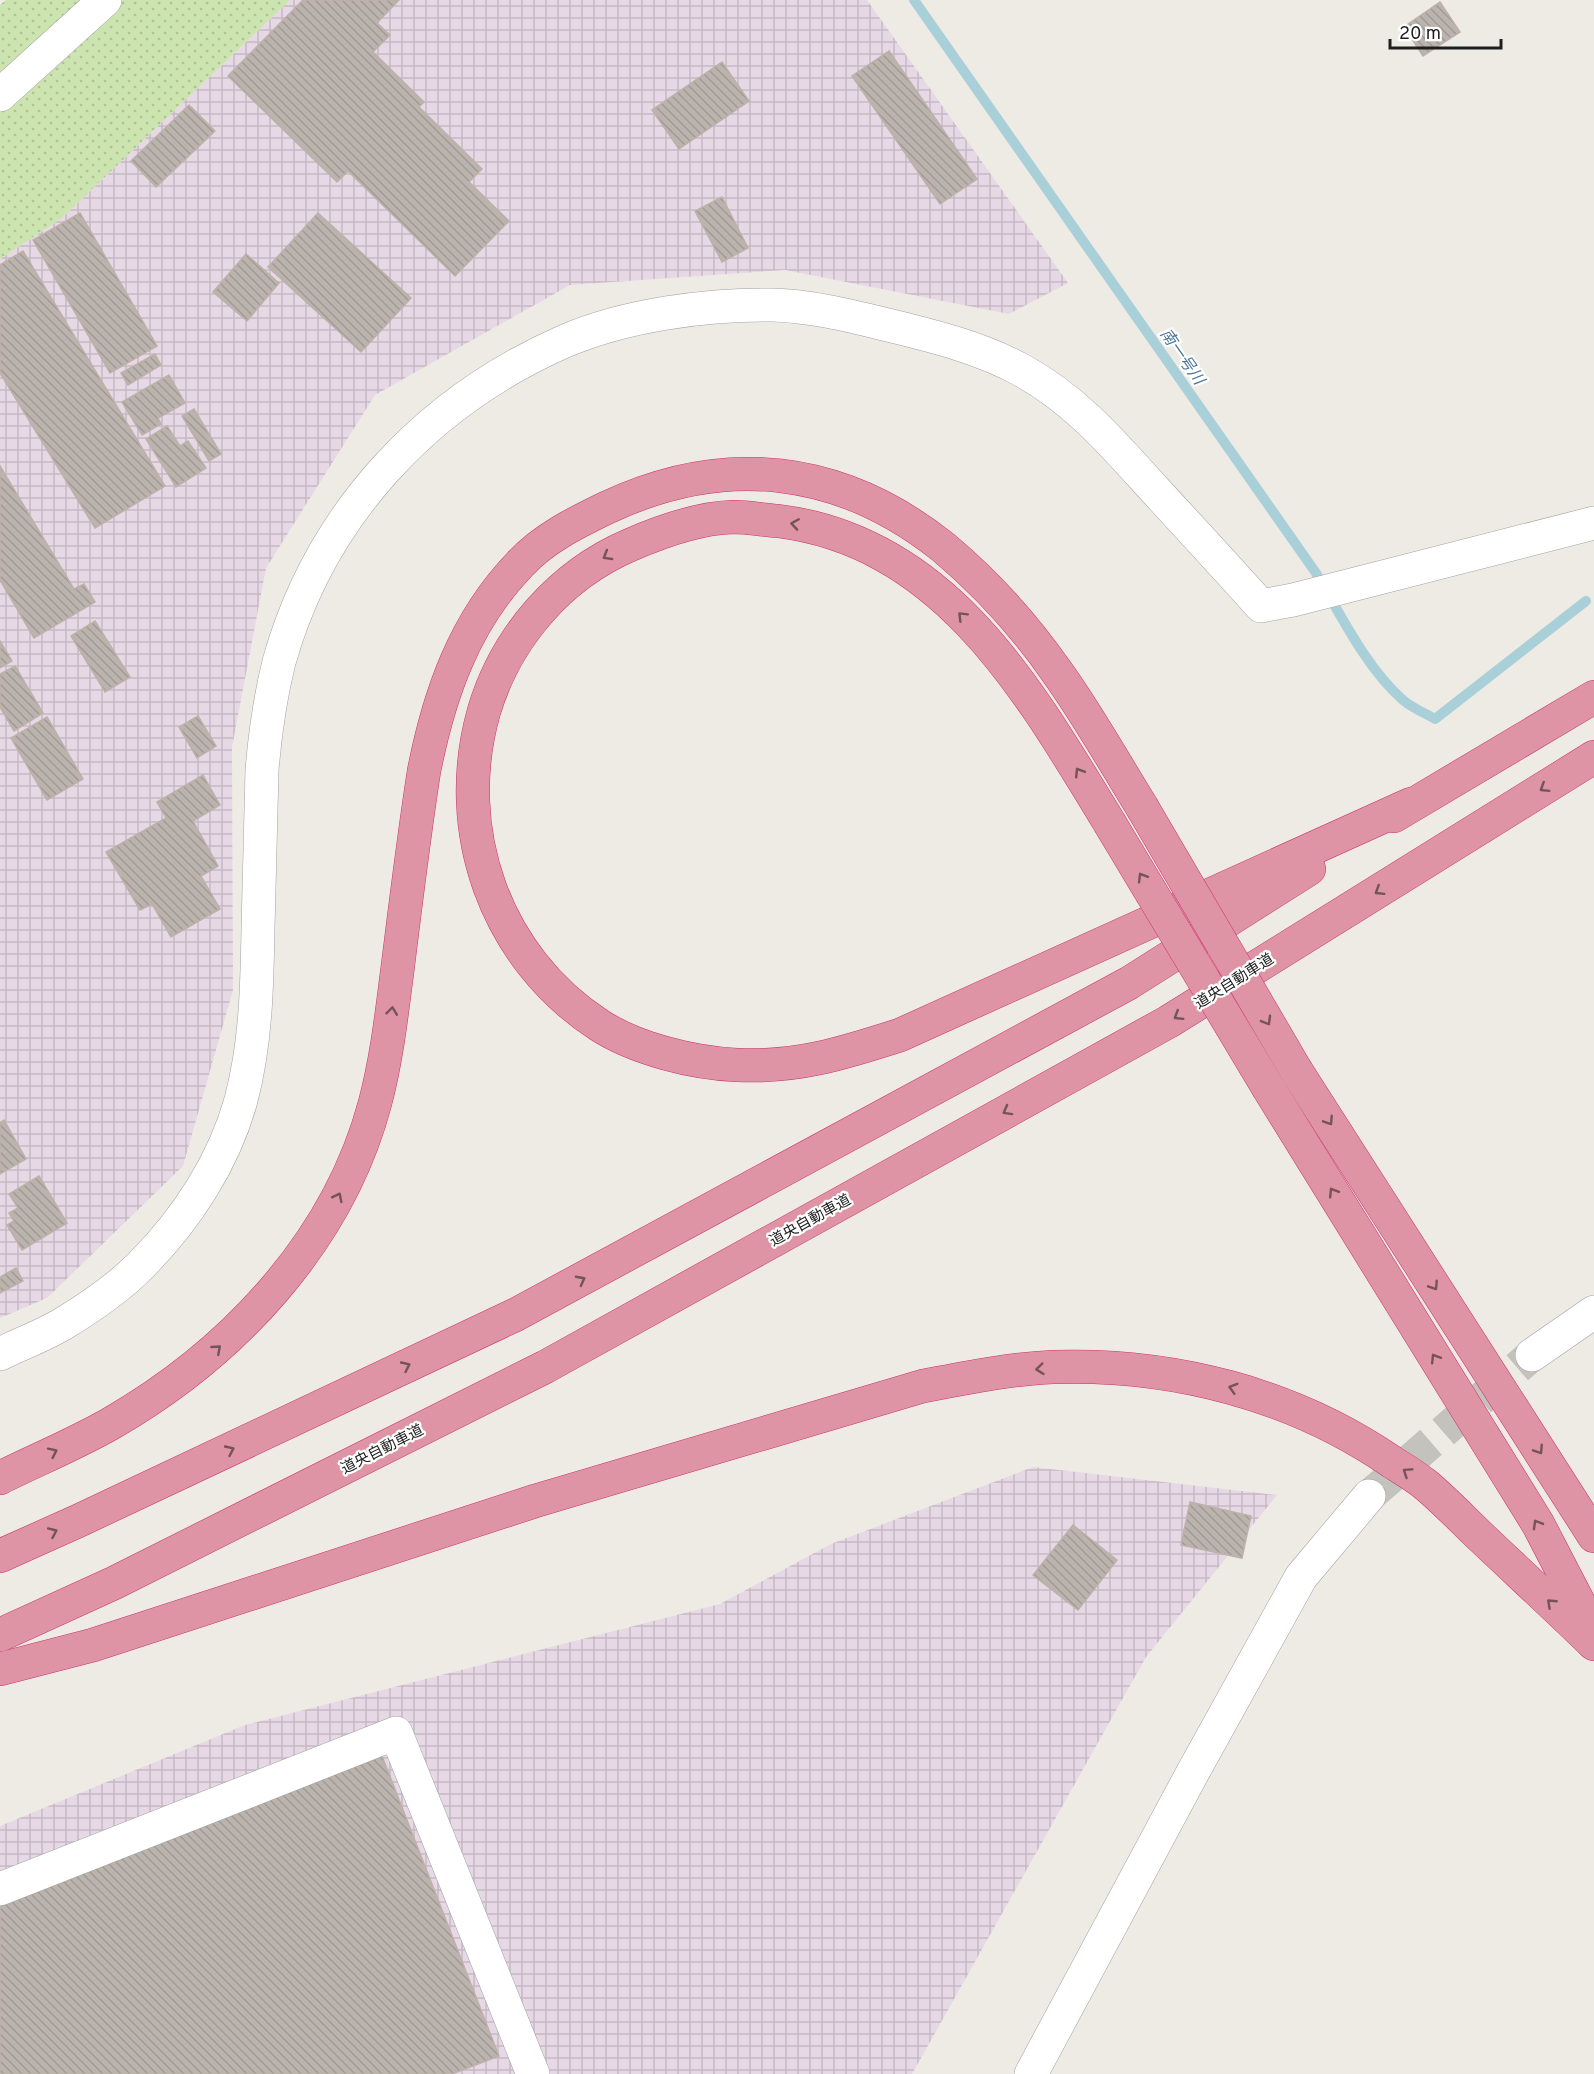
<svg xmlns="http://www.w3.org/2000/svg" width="1594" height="2074" font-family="Overpass,'Noto Sans JP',sans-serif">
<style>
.industrial{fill:url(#industrial-grid)}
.grass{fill:url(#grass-dots)}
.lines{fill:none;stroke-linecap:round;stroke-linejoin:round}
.stream{stroke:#a9d0d8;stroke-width:10}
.building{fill:url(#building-back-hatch);stroke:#bfb1a9;stroke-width:1.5}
.minor-tunnel{stroke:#c4c2bd;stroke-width:33;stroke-dasharray:33 16;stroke-linecap:butt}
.minor-casing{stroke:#a2a2a2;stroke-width:34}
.highway-casing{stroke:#cb3370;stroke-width:34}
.minor{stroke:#fff;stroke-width:33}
.highway{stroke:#df94a6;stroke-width:33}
.highway-bridge-casing{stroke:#cb3370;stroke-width:34;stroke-linecap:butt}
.highway-bridge{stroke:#df94a6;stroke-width:33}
.oneway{stroke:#75535b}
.labels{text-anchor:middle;stroke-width:4.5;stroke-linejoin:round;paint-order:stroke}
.street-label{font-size:15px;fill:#1e1e1e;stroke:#fff}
.water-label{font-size:16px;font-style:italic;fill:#4c7697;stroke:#fff}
</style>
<defs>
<pattern id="industrial-grid" width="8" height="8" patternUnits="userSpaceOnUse" patternTransform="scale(1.5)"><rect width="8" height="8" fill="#e7d8e5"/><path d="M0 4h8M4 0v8" fill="none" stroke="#c6b9c4"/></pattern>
<pattern id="grass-dots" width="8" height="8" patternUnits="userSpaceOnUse" patternTransform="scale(1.5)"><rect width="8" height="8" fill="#cce4af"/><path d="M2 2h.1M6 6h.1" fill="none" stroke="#afc396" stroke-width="1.8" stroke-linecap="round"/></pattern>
<pattern id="building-back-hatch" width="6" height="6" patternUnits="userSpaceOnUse" patternTransform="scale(1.5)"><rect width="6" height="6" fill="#bbb4ae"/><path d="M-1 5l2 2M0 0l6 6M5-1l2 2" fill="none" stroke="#a09a95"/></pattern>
</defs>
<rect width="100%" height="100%" fill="#eeebe5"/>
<g class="industrial">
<path d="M290,0H867L1068,283L1009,314L785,270L570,285L375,395L266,568L232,747L233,990L183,1166L47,1298L0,1318V259L62,218Z"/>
<path d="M1033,1467L1277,1495L1146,1657L912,2074H0V1826L245,1725L720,1604L831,1544Z"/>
</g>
<path class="grass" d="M6,0H290L62,218L0,259V5Z"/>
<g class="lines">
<path class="stream" d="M914,0L1316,573C1340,614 1367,669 1403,700C1412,708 1425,713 1435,719L1586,601"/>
</g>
<g class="building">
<path d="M303,0H399L377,23L390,35L373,52L424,102L419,107L482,169L469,182L509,221L455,276L348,171L337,182L228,76Z"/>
<path d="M1440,2L1460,32L1423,56L1404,27Z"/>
<path d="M889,51L977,179L940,204L852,76Z"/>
<path d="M722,62L749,101L679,149L652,110Z"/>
<path d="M189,105L215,131L156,187L131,161Z"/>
<path d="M722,197L748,248L722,262L695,211Z"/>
<path d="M80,213L157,346L110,373L33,240Z"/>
<path d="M318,213L411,298L361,352L268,267Z"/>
<path d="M23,251L165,486L95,528L0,373V265Z"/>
<path d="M246,254L279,283L247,321L213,292Z"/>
<path d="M155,354L161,365L128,385L121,373Z"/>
<path d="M169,375L185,403L158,418L161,424L142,435L122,402Z"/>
<path d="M194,409L221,454L209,461L182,416Z"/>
<path d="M167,426L180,446L188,441L206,468L176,487L146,439Z"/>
<path d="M0,466L74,589L84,584L95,602L34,638L0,580Z"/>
<path d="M95,621L130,677L105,692L71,636Z"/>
<path d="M0,641L12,661L0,668Z"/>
<path d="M15,666L43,713L14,731L0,707V674Z"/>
<path d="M198,716L216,746L197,758L179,727Z"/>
<path d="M47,717L83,779L47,800L11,738Z"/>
<path d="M203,775L220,805L193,821L218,866L201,876L220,909L171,937L152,904L140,910L106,852L166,818L157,802Z"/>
<path d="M4,1120L26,1159L0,1174V1123Z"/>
<path d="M39,1176L67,1223L22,1250L7,1225L14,1221L9,1213L18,1208L9,1194Z"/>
<path d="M16,1268L23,1281L0,1293V1277Z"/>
<path d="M1190,1502L1251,1516L1242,1558L1181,1545Z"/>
<path d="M1073,1525L1117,1560L1078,1610L1033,1575Z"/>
<path d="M382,1756L499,2056L452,2074H0V1904Z"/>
</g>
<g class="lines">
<path class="minor-tunnel" d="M1369,1496L1532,1355"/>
<defs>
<g id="minor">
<path d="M0,95L105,0"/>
<path d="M0,1354C20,1344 42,1336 61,1325C89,1308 119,1288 141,1265C186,1220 224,1162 241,1100C256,1043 257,987 258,929C259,876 261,823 262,770C265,734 270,698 279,662C320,515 426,402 565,341C626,315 707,304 773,305C811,306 851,316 888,325C933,336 982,348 1023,371C1077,401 1114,445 1155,490C1190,528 1226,567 1261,606L1293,600L1594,523"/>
<path d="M1532,1355L1594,1312"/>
<path d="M0,1889L396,1733L533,2074"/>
<path d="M1031,2074L1193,1772L1301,1577L1369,1496"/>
</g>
<g id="highway">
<path d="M1394,816L1594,697"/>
<path d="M1109,822C1029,691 946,542 778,521C764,520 748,517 733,517C698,518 662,531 630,545C560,575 506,637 484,711C450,830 495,957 599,1025C636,1049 693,1063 737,1065C797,1068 844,1053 900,1035L1411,804"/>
<path d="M1297,1072L1594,1536"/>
<path d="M1269,1089L1538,1524L1594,1632"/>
<path d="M0,1478C36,1460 75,1444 110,1424C232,1354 338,1242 375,1103C387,1058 392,1011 398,965C406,900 414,835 424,771C439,695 464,622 520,564C543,539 575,523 606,508C724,452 840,465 943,547C986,583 1025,626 1057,672C1088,715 1114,762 1142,807"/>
<path d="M0,1556L78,1521L515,1315L1129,983L1309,869"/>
<path d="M0,1635L114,1583L545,1367L1168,1022L1594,757"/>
<path d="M0,1669L93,1645L535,1501L923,1386C966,1378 1009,1369 1053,1367C1173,1363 1293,1394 1392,1462C1403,1469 1415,1476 1426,1485C1445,1501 1463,1520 1482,1538C1519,1573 1557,1608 1594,1644"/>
</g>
</defs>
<use href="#minor" class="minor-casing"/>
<use href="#highway" class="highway-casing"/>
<use href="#minor" class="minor"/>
<use href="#highway" class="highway"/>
<defs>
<g id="highway-bridge">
<path d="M1142,807L1297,1072"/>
<path d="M1109,822L1269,1089"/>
</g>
</defs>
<use href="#highway-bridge" class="highway-bridge-casing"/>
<use href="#highway-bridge" class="highway-bridge"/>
</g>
<defs><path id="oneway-chevron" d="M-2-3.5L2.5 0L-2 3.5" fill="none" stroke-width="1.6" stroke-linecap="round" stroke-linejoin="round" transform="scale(1.5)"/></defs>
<g class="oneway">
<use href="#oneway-chevron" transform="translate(795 524) rotate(-171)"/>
<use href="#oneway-chevron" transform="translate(607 556) rotate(149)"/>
<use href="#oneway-chevron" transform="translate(962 616) rotate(-135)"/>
<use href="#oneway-chevron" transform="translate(1079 772) rotate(-122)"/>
<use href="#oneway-chevron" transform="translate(1544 788) rotate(148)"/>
<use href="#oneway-chevron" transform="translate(1142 877) rotate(-121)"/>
<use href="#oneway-chevron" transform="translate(1379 891) rotate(148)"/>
<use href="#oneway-chevron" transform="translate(392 1011) rotate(-83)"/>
<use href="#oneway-chevron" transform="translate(1178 1016) rotate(148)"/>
<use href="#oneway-chevron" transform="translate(1267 1021) rotate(60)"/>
<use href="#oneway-chevron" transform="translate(1007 1111) rotate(151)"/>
<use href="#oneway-chevron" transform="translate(1329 1121) rotate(57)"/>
<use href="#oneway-chevron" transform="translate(1333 1192) rotate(-122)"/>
<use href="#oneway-chevron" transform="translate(338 1197) rotate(-63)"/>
<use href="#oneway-chevron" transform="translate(581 1280) rotate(-28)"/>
<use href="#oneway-chevron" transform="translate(1434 1286) rotate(57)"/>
<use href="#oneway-chevron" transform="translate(217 1349) rotate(-41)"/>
<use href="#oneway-chevron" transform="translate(1435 1358) rotate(-122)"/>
<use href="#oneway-chevron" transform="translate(406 1366) rotate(-25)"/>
<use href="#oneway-chevron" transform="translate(1040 1369) rotate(174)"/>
<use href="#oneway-chevron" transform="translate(1233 1388) rotate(-164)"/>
<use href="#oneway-chevron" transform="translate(230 1450) rotate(-25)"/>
<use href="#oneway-chevron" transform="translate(1539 1450) rotate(57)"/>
<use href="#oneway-chevron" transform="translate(53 1452) rotate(-26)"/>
<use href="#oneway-chevron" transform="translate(1407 1472) rotate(-146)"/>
<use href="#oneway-chevron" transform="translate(1537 1524) rotate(-120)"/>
<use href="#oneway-chevron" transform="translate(53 1532) rotate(-24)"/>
<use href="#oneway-chevron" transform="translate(1551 1603) rotate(-137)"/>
</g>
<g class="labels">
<g class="street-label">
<text transform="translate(1234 981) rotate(-32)" y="5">道央自動車道</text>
<text transform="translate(810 1220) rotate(-29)" y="5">道央自動車道</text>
<text transform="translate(382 1449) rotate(-27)" y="5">道央自動車道</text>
</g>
<g class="water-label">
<text transform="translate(1183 356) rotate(55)" y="6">南一号川</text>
</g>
</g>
<path d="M1390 39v9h111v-9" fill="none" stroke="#1e1e1e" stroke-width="3"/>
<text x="1399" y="39" font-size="18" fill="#1e1e1e" stroke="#ffffff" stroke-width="4.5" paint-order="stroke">20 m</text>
</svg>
